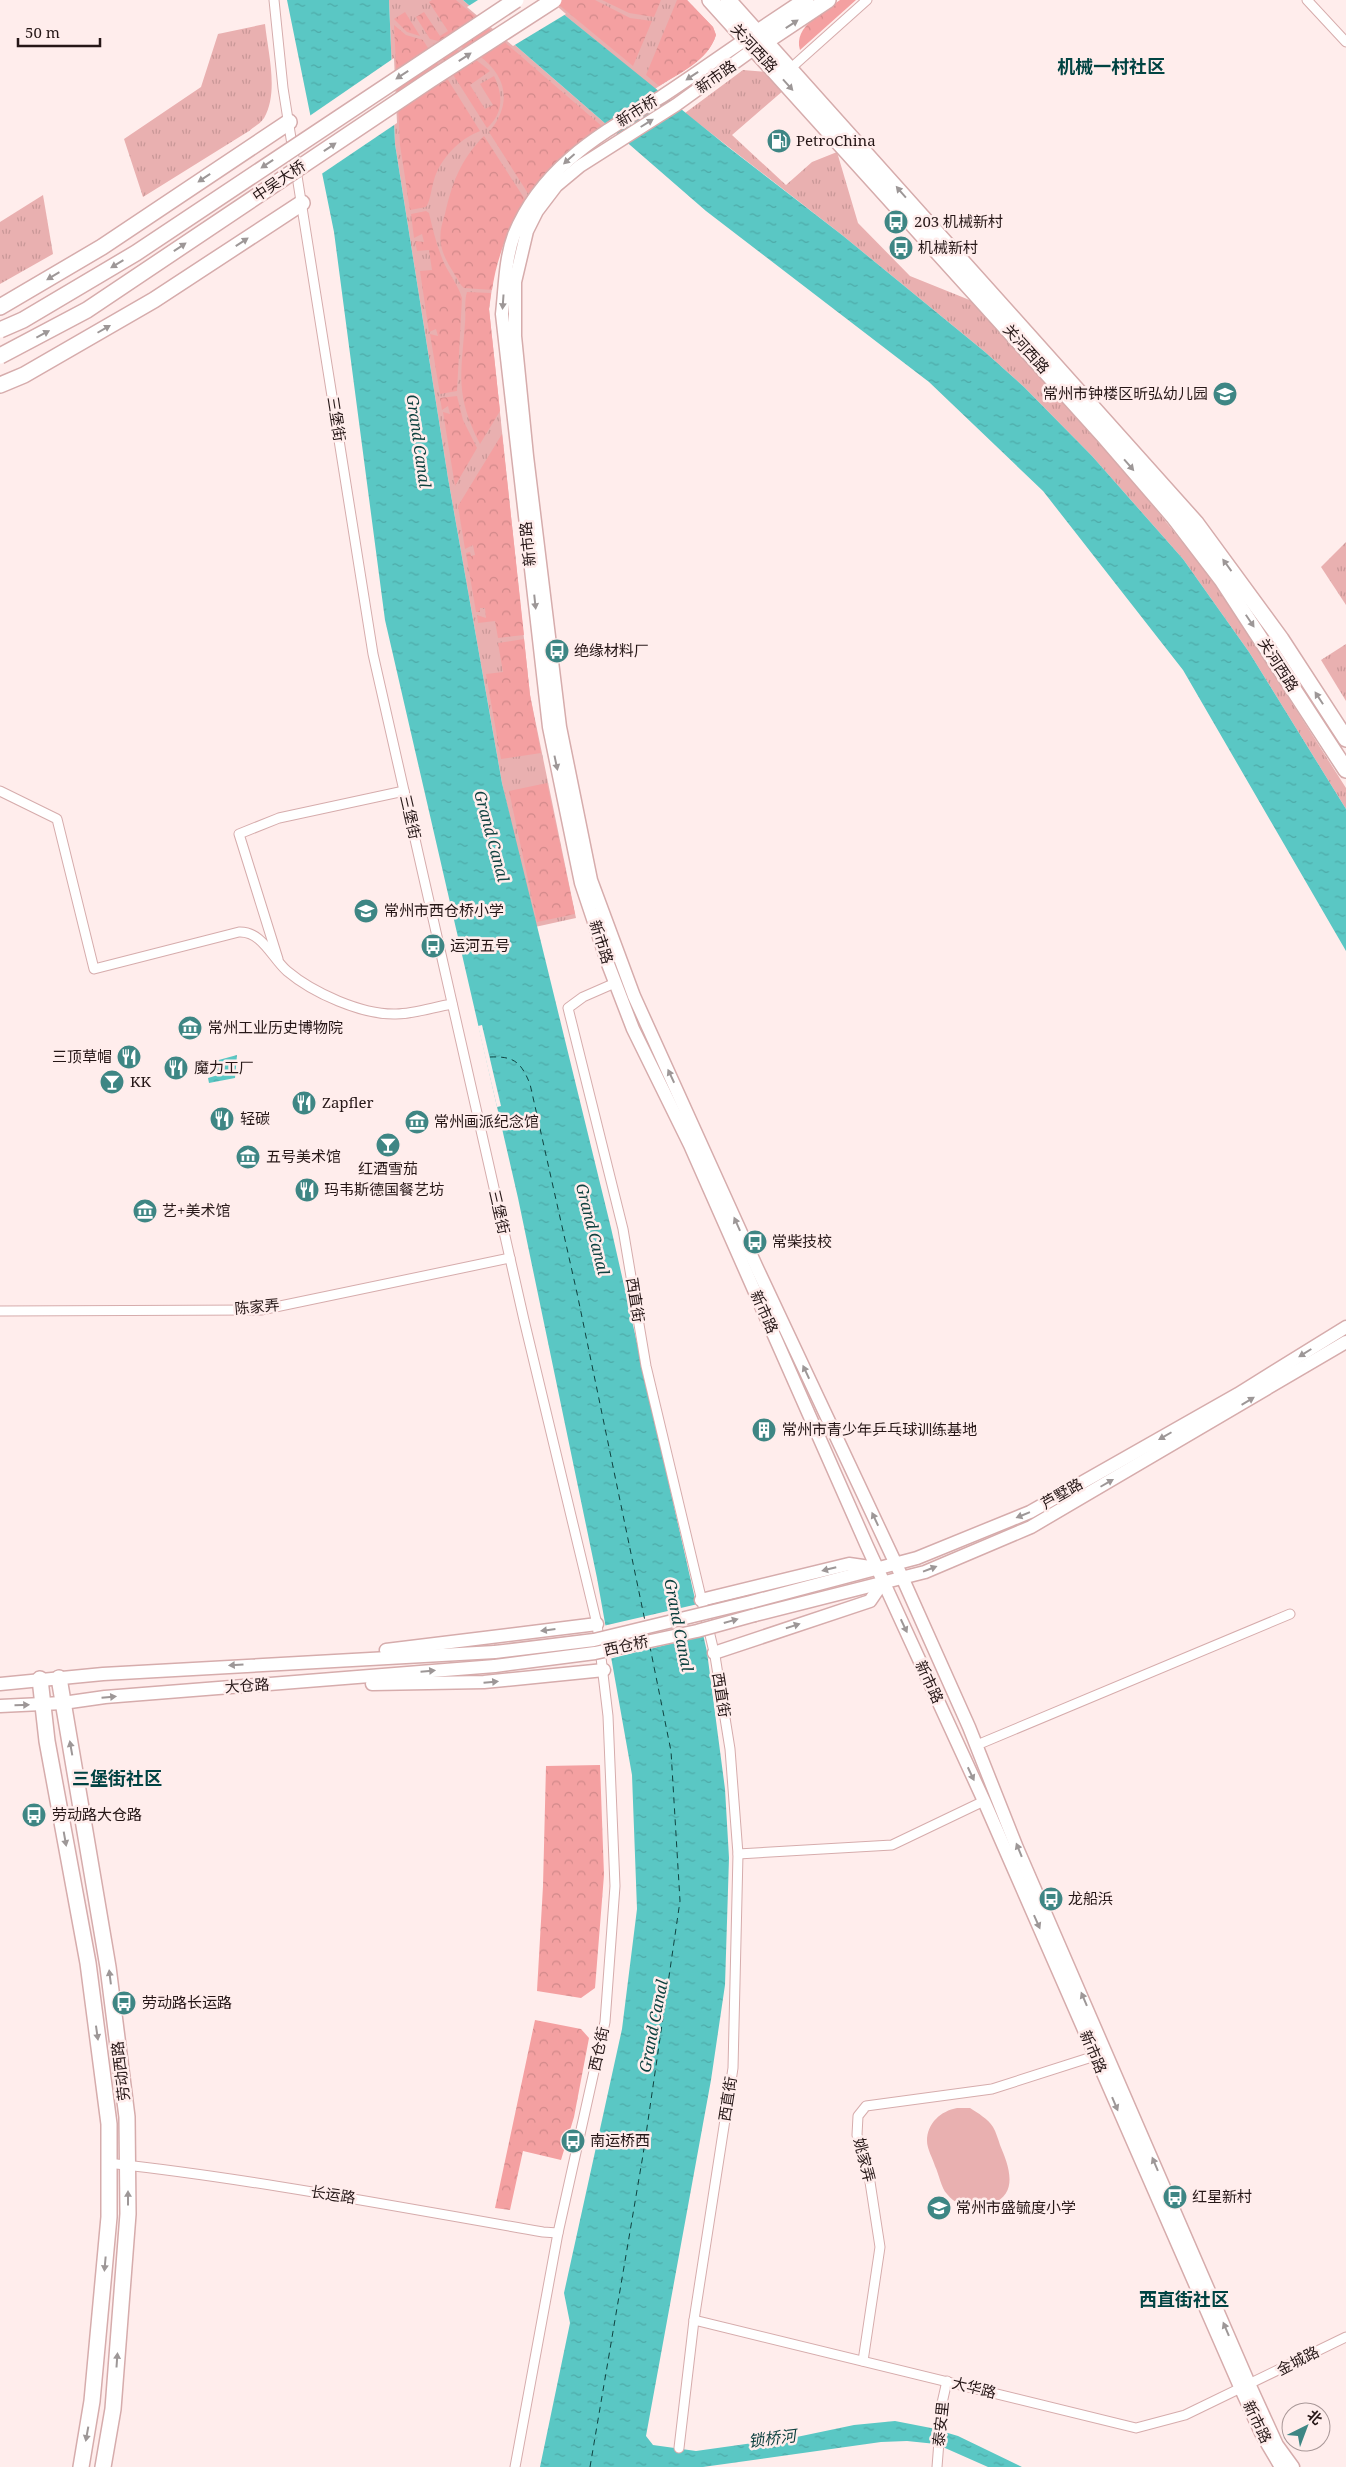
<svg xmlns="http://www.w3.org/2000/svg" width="1346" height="2467" font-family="'Noto Serif','Noto Sans SC',serif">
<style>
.grass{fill:url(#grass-tufts)}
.forest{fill:url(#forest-crowns)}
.pitch{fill:#e9b0b0}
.water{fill:url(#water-ripples)}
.pier{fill:#ffedec}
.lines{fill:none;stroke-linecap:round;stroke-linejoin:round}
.ferry{stroke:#0f4240;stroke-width:1;stroke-dasharray:6 5;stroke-linecap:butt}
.street-casing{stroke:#d6acac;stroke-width:11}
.secondary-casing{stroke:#d6acac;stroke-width:15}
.primary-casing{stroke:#d6acac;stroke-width:18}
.street{stroke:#fff;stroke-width:9}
.secondary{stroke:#fff;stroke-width:12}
.primary{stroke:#fff;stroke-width:15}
.secondary-bridge-casing{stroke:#d6acac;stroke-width:15;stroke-linecap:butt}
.primary-bridge-casing{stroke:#d6acac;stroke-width:18;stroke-linecap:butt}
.secondary-bridge{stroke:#fff;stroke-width:12}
.primary-bridge{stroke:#fff;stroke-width:15}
.oneway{fill:#9d9797}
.labels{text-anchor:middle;stroke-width:5;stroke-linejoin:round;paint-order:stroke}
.street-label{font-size:15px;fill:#261717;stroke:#ffedec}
.poi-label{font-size:15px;fill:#261717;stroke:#ffedec;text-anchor:start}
.water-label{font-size:16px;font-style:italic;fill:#0f4240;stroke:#ffedec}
.quarter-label{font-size:18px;font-weight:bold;fill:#004342;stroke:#ffedec}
</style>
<defs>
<pattern id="grass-tufts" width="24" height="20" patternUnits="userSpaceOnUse" patternTransform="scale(1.25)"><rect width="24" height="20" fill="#e9b0b0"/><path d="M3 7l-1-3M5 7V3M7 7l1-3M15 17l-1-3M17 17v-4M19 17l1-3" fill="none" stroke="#c89797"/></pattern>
<pattern id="forest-crowns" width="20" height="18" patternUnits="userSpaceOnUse" patternTransform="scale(1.25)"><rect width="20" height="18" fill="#f4a0a1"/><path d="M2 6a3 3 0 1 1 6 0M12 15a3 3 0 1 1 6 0" fill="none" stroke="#d1898a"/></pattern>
<pattern id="water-ripples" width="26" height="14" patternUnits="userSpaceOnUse" patternTransform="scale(1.25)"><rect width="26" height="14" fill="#5ac7c4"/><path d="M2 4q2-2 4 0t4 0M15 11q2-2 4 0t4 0" fill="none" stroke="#4eaaa8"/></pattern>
</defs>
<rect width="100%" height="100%" fill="#ffedec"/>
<g class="grass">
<path d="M389,0H463L607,125L559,158L538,182L514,219L496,261L489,309L530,695L576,918L535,927L502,783L448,478L395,144Z"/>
<path d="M546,0H687L713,27L716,35C707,62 677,74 655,89Z"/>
<path d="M265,24C268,53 279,92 264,118C261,123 254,127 249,131L143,197L124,139L201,87L218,34Z"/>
<path d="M743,70L766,72L784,90L732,135L786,185L812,162L837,152L858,223L910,276L977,303L1142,492L1219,588L1346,788V809L1249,652L1183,559L1092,456L1024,387L985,352L842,235L685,113Z"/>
<path d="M43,195L53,254L0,284V222Z"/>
<path d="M1346,542V605L1321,567Z"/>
<path d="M1346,644V701L1321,660Z"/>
</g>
<g class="forest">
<path d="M432,0H456L604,128C574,148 549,163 529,195L489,132C512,105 508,76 478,55C464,46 446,43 430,39L416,17L424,12L440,36L448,31L429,2Z"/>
<path d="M553,0H595L630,18L652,21L633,66Z"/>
<path d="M602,0H661L654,17L629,13Z"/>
<path d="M677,0H687L713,27L716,35C708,61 681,72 659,86L646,75Z"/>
<path d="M840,0H856L800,50C793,26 824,12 840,0Z"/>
<path d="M405,12L420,36L407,32L394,19Z"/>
<path d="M394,25L406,35L423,40L480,131C459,139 440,159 434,180C431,189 431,199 426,207L410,210L400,145Z"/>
<path d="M433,43C456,48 472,55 490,71L470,85L485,109L493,105L480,84L494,76C503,95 504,113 487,128Z"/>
<path d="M484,136L526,201C508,229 497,257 492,290L464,288L461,285C454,272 443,259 441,244C439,234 442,223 445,214C452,183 461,159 484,136Z"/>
<path d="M426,211L429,213C433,230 437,247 444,263C450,275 458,285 462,298L457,391L440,394L430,334L438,336L436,329L429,332L420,271L432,270L429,250L417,251L415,241L424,242L422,234L414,238L411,214Z"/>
<path d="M467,292L491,293L489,309L500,411L480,444C455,395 461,375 465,323C466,314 464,300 467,292Z"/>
<path d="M457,396L463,420L477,448L455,486L443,412L450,414L448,406L442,410L440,398Z"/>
<path d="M502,434L524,635L498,638L495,621L478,623L477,615L486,618L485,608H480V612H476L466,553L470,552L471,556L475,555L473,545L465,549L458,506Z"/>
<path d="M524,639L530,695L541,753L501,759L486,674L503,672L498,643Z"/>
<path d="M547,783L575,914L537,922L509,791Z"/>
<path d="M600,1765L604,1875L595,1988L581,1998L537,1991L543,1886L546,1766Z"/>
<path d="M535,2020L581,2029L589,2038L574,2117L561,2160L523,2151L510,2210L495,2208Z"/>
</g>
<path class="pitch" d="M957,2108H970C978,2113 988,2119 993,2127C996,2132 998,2139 1000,2145C1008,2164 1020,2193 992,2204C977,2210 958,2208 947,2194C941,2188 939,2174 935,2166C933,2159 927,2149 927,2141C927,2123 941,2111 957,2108Z"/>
<g class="water">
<path d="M287,0H389L395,144L448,478L502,783L611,1228L707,1652L725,1789L729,1858L725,1985L711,2080L646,2436L653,2445L696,2451L753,2443L759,2445L854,2425L895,2421L931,2428L958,2436L1022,2467H988L936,2444L907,2441L881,2442L703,2467H540L570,2323L564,2293L622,2029L637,1909L632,1775L597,1578L518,1198L385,620L334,232Z"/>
<path d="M463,0H546L728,147L842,235L985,352L1024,387L1092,456L1183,559L1249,652L1346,809V951L1183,670L1043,491L929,382L706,211Z"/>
<path d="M237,1055L235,1078L209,1083L208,1078L218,1075L215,1061Z"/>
</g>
<g class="pier">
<path d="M478,0H550L566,14L513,46L467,7Z"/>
<path d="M394,58L397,123L320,175L308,117Z"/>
<path d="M482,1025L501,1106L497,1107L478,1026Z"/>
<path d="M698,1604L706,1635L609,1659L603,1626Z"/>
</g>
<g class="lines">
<g class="ferry">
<path d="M490,1057C514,1056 521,1062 530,1084L577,1293L645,1621"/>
<path d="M590,2467L643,2155L680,1901L671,1751L650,1647"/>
</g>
<defs>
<g id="street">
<path d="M274,0L283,88L373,654L524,1320L597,1624L608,1716L615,1886L605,2022L558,2233L515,2467"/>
<path d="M1307,0L1346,42"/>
<path d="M791,68L867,0"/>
<path d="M0,791L57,819L94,969L239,932C262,931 272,958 287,971C313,993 362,1015 396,1014C414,1014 434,1007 452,1004"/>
<path d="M278,959L239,834L279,818L404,791"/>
<path d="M615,983L583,997L568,1008L623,1229L646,1366L715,1656L730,1749L738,1854L733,2068L694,2320L679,2448"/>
<path d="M0,1311L261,1310L510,1258"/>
<path d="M977,1745L1290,1614"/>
<path d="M738,1854L892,1845L984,1801"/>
<path d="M108,2163C254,2179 398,2207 543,2232L558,2233"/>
<path d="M694,2320L1136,2428L1185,2415L1346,2337"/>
<path d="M863,2361L880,2247L868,2169L857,2135L858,2116L866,2106L992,2089L1095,2056"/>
<path d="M937,2467L942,2403L947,2381"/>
</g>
<g id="secondary">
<path d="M746,39C718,58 690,78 661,97C601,134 542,166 514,235C505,259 505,288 502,314L549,727L581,883L608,964L633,1029L690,1145L867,1546L984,1801L1241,2389L1262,2435L1281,2467"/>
<path d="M755,48L676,105L580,166L556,186L537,211L527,231L515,282V336L527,456L560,727L591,880L634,996L757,1268L902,1577L969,1727L1017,1848L1250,2386L1277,2445L1293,2467"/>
<path d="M701,1600L849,1564L870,1567"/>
<path d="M751,1602L917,1558L1030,1512L1238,1394L1346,1327"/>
<path d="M755,1615L925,1572L1031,1527L1346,1342"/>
<path d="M386,1650L597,1624"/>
<path d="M714,1653L870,1601L883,1582"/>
<path d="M0,1684L103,1674L495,1652"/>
<path d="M372,1684L484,1682L604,1670"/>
<path d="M0,1706L63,1703L105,1697L495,1666"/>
</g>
<g id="primary">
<path d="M710,0L1103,435L1173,516L1222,580L1346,770"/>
<path d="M728,0L1196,523L1281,639L1346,739"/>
<path d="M749,38L806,0"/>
<path d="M759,46L828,0"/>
<path d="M0,307L102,247L289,122"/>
<path d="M0,385L24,375L154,300L302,203"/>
<path d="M59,1678L108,1967L127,2117L128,2214L113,2409L103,2467"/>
<path d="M40,1679L47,1741L88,1963L109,2124V2217L92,2401L81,2467"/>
</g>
</defs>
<use href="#street" class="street-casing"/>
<use href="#secondary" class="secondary-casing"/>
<use href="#primary" class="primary-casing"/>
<use href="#street" class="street"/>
<use href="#secondary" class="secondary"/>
<use href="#primary" class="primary"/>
<defs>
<g id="secondary-bridge">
<path d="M495,1652L594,1640L751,1602"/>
<path d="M495,1666L595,1653L697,1631L755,1615"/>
</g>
<g id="primary-bridge">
<path d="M0,330L23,320L136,253L516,0"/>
<path d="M0,356L87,310L430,80L554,0"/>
</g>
</defs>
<use href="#secondary-bridge" class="secondary-bridge-casing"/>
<use href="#primary-bridge" class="primary-bridge-casing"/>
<use href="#secondary-bridge" class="secondary-bridge"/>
<use href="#primary-bridge" class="primary-bridge"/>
</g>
<defs><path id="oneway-solid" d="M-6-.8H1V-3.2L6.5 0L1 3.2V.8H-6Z" transform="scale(1.25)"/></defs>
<g class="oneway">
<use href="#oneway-solid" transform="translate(792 24) rotate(-33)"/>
<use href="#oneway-solid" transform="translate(465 57) rotate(-33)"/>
<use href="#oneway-solid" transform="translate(402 75) rotate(147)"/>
<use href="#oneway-solid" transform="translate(692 76) rotate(146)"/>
<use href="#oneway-solid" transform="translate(788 85) rotate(48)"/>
<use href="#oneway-solid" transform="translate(647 123) rotate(-32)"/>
<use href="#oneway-solid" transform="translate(330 147) rotate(-34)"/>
<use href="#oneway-solid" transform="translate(569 159) rotate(138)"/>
<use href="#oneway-solid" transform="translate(267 164) rotate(146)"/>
<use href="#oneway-solid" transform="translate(204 178) rotate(146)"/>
<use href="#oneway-solid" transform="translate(901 192) rotate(-131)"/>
<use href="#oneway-solid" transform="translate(242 242) rotate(-33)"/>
<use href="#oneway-solid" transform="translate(180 247) rotate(-34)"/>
<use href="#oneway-solid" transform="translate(117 264) rotate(149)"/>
<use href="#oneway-solid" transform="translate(53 276) rotate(149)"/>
<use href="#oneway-solid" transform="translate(503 302) rotate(94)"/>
<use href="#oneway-solid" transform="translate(104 329) rotate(-30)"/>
<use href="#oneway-solid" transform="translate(43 334) rotate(-28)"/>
<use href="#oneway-solid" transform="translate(1129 465) rotate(49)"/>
<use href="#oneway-solid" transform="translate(1227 565) rotate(-126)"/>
<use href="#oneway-solid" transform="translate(535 602) rotate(84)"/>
<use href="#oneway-solid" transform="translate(1250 621) rotate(56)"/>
<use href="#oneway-solid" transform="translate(1319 698) rotate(-123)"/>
<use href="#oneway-solid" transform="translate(556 763) rotate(78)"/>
<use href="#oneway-solid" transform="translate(671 1076) rotate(-115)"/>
<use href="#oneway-solid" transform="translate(737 1224) rotate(-114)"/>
<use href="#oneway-solid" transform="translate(1305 1353) rotate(148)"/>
<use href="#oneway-solid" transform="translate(806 1372) rotate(-115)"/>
<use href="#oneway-solid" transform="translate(1248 1401) rotate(-31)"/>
<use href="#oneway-solid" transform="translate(1165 1436) rotate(150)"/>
<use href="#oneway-solid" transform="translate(1107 1483) rotate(-30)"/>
<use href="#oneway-solid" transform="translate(1023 1515) rotate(158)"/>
<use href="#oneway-solid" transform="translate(875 1519) rotate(-115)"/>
<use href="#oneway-solid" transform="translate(829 1569) rotate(166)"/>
<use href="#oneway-solid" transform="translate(930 1569) rotate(-21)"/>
<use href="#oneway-solid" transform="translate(731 1621) rotate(-16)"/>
<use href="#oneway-solid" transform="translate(793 1626) rotate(-18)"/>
<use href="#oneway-solid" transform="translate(904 1626) rotate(65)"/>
<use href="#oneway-solid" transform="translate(548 1630) rotate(173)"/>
<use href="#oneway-solid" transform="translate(236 1665) rotate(176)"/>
<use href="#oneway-solid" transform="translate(428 1671) rotate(-5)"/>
<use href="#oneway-solid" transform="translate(491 1682) rotate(-5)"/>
<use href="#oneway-solid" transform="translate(109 1697) rotate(-5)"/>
<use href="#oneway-solid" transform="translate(22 1705) rotate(-2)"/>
<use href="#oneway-solid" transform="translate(71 1748) rotate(-100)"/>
<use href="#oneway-solid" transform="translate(971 1774) rotate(65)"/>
<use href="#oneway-solid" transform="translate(65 1839) rotate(80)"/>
<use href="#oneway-solid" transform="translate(1019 1850) rotate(-112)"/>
<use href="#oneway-solid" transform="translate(1037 1922) rotate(66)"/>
<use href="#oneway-solid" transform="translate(110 1977) rotate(-97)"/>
<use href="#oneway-solid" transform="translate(1084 1999) rotate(-113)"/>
<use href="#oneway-solid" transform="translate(97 2033) rotate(82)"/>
<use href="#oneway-solid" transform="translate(1115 2104) rotate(67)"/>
<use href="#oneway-solid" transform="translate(1155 2164) rotate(-113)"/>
<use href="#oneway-solid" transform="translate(128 2198) rotate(-90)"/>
<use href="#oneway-solid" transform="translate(105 2264) rotate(95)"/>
<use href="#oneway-solid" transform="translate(1226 2329) rotate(-113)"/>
<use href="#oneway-solid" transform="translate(117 2360) rotate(-86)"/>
<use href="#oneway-solid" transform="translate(87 2434) rotate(100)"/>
</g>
<defs>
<symbol id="fuel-disc" viewBox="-11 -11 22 22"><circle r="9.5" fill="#3e8684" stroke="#ffedec"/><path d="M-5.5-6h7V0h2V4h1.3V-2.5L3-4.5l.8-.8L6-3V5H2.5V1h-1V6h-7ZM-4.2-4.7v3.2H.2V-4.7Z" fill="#fff"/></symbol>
<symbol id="bus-disc" viewBox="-11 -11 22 22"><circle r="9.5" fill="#3e8684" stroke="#ffedec"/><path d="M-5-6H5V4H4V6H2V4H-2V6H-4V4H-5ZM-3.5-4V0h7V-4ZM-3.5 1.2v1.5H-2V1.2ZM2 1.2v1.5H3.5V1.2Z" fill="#fff"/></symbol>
<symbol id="school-disc" viewBox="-11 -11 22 22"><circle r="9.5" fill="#3e8684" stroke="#ffedec"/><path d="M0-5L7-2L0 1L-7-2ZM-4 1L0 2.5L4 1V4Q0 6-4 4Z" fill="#fff"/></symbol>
<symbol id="museum-disc" viewBox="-11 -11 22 22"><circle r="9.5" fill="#3e8684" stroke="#ffedec"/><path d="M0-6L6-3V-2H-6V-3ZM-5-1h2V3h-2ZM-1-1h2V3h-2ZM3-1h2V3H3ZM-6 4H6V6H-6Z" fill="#fff"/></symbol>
<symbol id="restaurant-disc" viewBox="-11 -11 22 22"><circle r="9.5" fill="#3e8684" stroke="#ffedec"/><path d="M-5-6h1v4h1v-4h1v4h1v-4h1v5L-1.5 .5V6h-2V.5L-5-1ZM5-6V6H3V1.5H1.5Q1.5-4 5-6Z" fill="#fff"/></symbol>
<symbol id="bar-disc" viewBox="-11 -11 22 22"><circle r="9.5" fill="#3e8684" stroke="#ffedec"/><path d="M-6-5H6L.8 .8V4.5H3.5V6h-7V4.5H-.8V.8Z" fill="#fff"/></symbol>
<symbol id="building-disc" viewBox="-11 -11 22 22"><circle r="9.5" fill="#3e8684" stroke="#ffedec"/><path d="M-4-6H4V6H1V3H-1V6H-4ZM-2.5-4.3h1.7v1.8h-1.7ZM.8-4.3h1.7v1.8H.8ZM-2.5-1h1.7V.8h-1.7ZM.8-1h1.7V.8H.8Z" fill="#fff"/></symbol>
</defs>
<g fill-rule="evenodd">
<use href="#fuel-disc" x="765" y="127" width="28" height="28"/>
<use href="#bus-disc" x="882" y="208" width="28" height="28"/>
<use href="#bus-disc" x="887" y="234" width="28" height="28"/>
<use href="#school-disc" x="1211" y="380" width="28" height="28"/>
<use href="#bus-disc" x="543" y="637" width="28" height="28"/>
<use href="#school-disc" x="352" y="897" width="28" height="28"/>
<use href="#bus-disc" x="419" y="932" width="28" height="28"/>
<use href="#museum-disc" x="176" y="1014" width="28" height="28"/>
<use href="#restaurant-disc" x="115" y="1043" width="28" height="28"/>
<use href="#restaurant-disc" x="162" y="1054" width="28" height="28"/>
<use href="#bar-disc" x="98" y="1068" width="28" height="28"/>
<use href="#restaurant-disc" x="290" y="1089" width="28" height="28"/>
<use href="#restaurant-disc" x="208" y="1105" width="28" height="28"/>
<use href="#museum-disc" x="403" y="1108" width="28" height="28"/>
<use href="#bar-disc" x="374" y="1131" width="28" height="28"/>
<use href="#museum-disc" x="234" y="1143" width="28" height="28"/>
<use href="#restaurant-disc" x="293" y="1176" width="28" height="28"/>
<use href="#museum-disc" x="131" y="1197" width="28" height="28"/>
<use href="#bus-disc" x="741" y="1228" width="28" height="28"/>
<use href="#building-disc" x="750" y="1416" width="28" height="28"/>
<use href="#bus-disc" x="20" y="1801" width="28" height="28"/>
<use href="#bus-disc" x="1037" y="1885" width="28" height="28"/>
<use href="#bus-disc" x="110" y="1989" width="28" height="28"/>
<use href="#bus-disc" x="559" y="2127" width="28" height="28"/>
<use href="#bus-disc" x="1161" y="2183" width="28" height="28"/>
<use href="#school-disc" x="925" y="2194" width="28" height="28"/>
</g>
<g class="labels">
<g class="street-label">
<text transform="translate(754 48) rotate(47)" y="5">关河西路</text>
<text transform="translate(716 77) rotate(-35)" y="5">新市路</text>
<text transform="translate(637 111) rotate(-32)" y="5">新市桥</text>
<text transform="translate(279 181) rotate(-34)" y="5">中吴大桥</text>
<text transform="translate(1026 349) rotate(48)" y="5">关河西路</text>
<text transform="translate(336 419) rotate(81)" y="5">三堡街</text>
<text transform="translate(528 544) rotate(-96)" y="5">新市路</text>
<text transform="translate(1278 665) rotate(57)" y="5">关河西路</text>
<text transform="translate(410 817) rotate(77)" y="5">三堡街</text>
<text transform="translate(601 942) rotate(72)" y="5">新市路</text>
<text transform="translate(499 1212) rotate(77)" y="5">三堡街</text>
<text transform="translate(635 1300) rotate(81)" y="5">西直街</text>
<text transform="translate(257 1307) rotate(-5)" y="5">陈家弄</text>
<text transform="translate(764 1312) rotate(66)" y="5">新市路</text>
<text transform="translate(1062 1494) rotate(-30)" y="5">芦墅路</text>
<text transform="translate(626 1646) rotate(-12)" y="5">西仓桥</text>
<text transform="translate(929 1682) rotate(65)" y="5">新市路</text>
<text transform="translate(247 1686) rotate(-4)" y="5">大仓路</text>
<text transform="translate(721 1695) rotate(81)" y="5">西直街</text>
<text transform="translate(599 2049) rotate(-78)" y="5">西仓街</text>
<text transform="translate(1093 2052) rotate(67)" y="5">新市路</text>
<text transform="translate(121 2071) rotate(-97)" y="5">劳动西路</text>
<text transform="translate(728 2099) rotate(-81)" y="5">西直街</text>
<text transform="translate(864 2160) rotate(76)" y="5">姚家弄</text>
<text transform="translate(333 2195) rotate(9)" y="5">长运路</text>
<text transform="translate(1298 2361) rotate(-27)" y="5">金城路</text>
<text transform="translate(974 2388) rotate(14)" y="5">大华路</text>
<text transform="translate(1257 2422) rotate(64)" y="5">新市路</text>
<text transform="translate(941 2424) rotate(-84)" y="5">泰安里</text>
</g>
<g class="poi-label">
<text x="796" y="146">PetroChina</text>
<text x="914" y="227">203 机械新村</text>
<text x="918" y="253">机械新村</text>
<text x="1208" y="399" text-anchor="end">常州市钟楼区昕弘幼儿园</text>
<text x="574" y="656">绝缘材料厂</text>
<text x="384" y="916">常州市西仓桥小学</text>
<text x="450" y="951">运河五号</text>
<text x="208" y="1033">常州工业历史博物院</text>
<text x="112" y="1062" text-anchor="end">三顶草帽</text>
<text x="194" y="1073">魔力工厂</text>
<text x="130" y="1087">KK</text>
<text x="322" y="1108">Zapfler</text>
<text x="240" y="1124">轻碳</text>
<text x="434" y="1127">常州画派纪念馆</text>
<text x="266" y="1162">五号美术馆</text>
<text x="388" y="1174" text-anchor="middle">红酒雪茄</text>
<text x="324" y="1195">玛韦斯德国餐艺坊</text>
<text x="162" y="1216">艺+美术馆</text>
<text x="772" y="1247">常柴技校</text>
<text x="782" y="1435">常州市青少年乒乓球训练基地</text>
<text x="52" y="1820">劳动路大仓路</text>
<text x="1068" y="1904">龙船浜</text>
<text x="142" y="2008">劳动路长运路</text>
<text x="590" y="2146">南运桥西</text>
<text x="1192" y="2202">红星新村</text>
<text x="956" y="2213">常州市盛毓度小学</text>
</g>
<g class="water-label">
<text transform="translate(419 441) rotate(82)" y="6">Grand Canal</text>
<text transform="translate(492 836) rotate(75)" y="6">Grand Canal</text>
<text transform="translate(593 1229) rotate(76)" y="6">Grand Canal</text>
<text transform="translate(679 1625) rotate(79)" y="6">Grand Canal</text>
<text transform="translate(653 2026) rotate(-79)" y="6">Grand Canal</text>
<text transform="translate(772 2438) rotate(-7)" y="6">锁桥河</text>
</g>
<g class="quarter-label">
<text x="1111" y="73">机械一村社区</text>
<text x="117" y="1785">三堡街社区</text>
<text x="1184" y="2306">西直街社区</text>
</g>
</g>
<g transform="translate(1306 2427) rotate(42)"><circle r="24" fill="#ffedec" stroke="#a89797"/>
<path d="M0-4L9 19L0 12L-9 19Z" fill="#3e8684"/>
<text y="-8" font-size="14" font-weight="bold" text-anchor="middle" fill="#261717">北</text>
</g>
<path d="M18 38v8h82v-8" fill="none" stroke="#261717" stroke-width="2.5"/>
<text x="25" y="38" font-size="15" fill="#261717" stroke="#ffedec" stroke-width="4" paint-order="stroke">50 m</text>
</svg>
